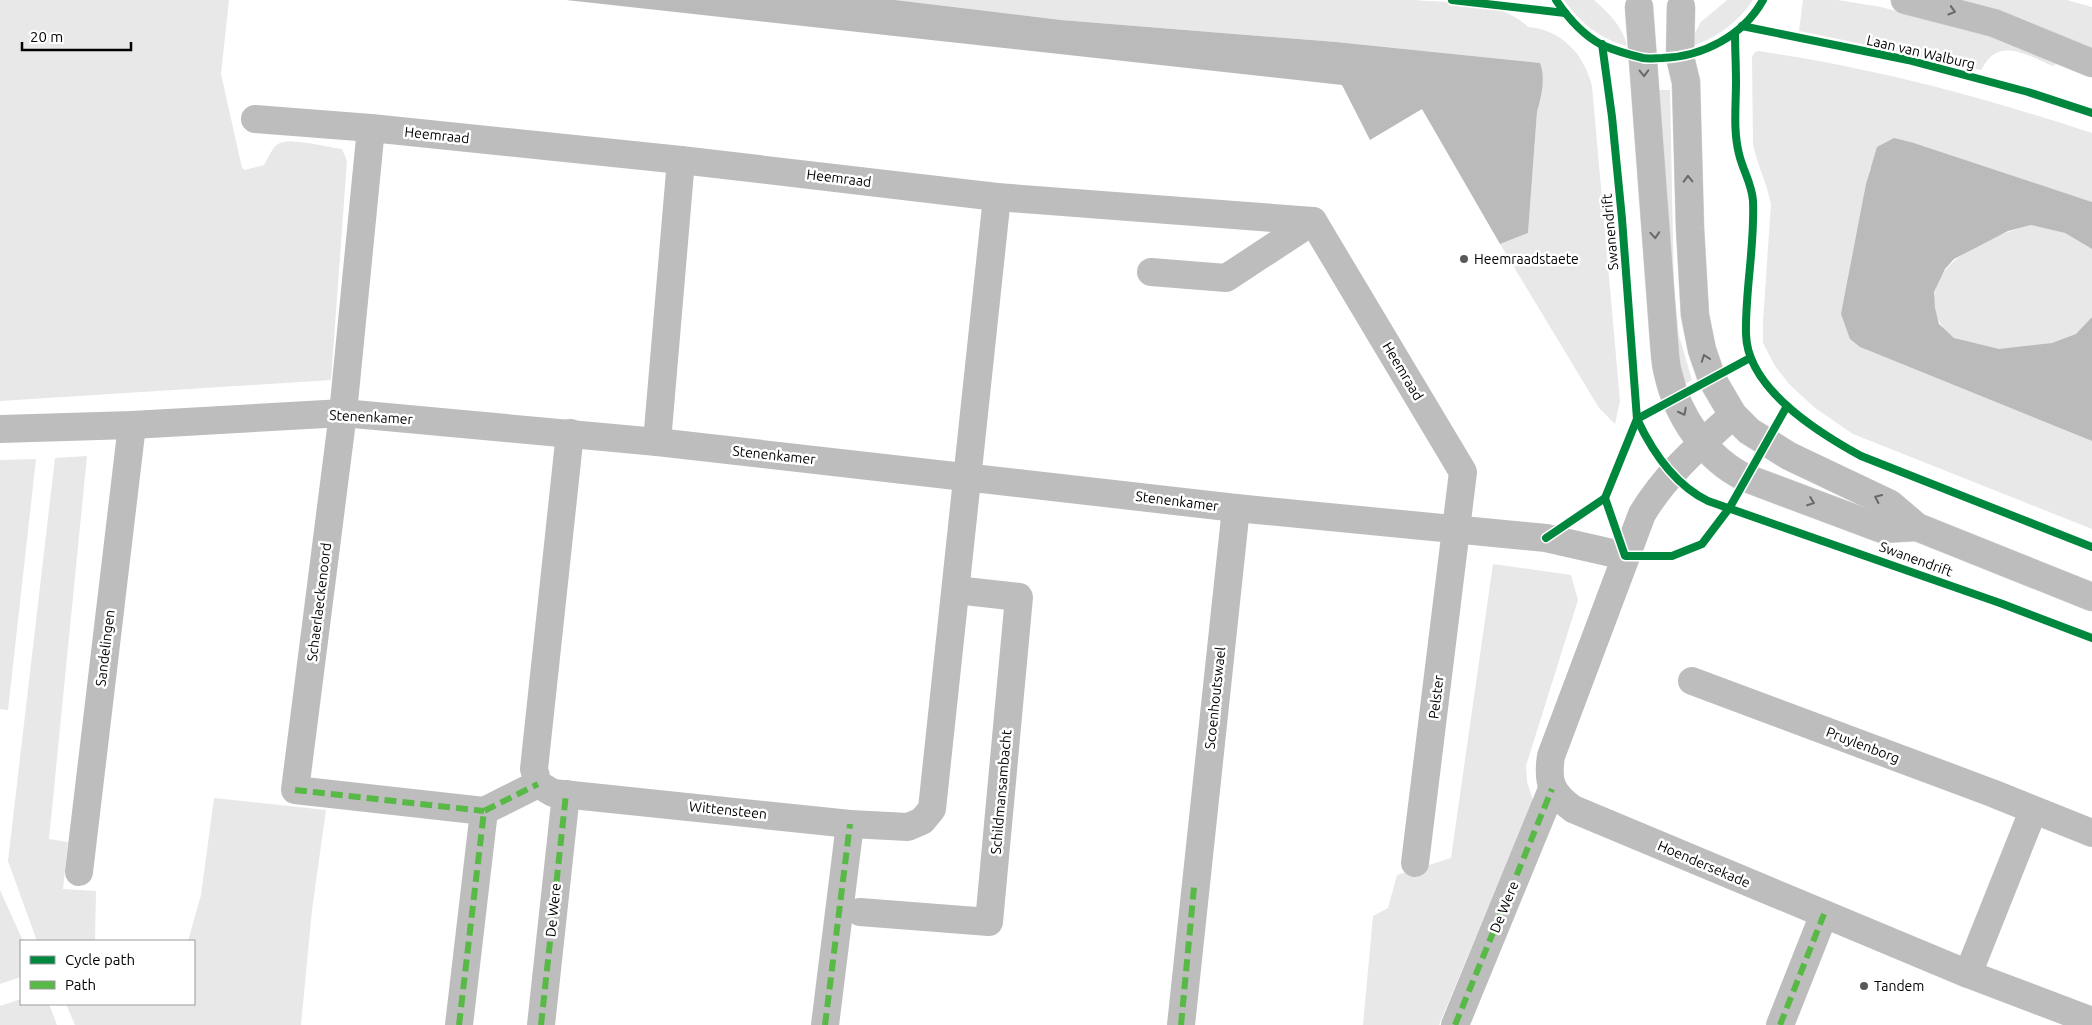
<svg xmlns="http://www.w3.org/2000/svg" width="2092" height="1025" font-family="Ubuntu,sans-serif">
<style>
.green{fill:#e8e8e8}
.water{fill:#bababa}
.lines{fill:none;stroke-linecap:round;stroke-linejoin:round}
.major-casing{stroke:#dbdbdb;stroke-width:29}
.minor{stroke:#bdbdbd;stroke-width:28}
.major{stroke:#bdbdbd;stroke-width:28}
.quiet{stroke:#58b947;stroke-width:6;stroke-dasharray:12 6;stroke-linecap:butt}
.cycleway-casing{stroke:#fff;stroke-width:11}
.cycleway{stroke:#00873e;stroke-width:8}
.oneway{stroke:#686868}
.poi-dot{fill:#595959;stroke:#fff;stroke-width:2}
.labels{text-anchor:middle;stroke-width:5;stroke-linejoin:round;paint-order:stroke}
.street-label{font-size:14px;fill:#000;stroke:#fff}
.poi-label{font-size:14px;fill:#000;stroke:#fff;text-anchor:start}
</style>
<rect width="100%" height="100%" fill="#fff"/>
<g class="green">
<path d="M0,0H229L221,74L242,168L245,170L264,165C268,159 272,146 280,143C294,138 327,147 342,149L347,161L331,380L0,401Z"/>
<path d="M895,0H1414C1450,3 1502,0 1528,27C1562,30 1584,54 1592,86L1620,401L1615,424L1599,408L1500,244L1528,233L1537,112L1541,94L1540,63L1336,42L1061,20Z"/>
<path d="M1564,0H1594C1609,13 1623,27 1627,46C1600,39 1580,23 1564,0Z"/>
<path d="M1727,0H1753C1737,23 1719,36 1693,46L1691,40L1701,22Z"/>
<path d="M1803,0H1838L1881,7L2009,41L2059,62L2053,66C2037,60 2010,42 1993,55C1988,58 1984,65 1981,70L1882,48L1799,31Z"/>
<path d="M1944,0H2067L2092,7V51Z"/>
<path d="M1759,51C1796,57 1832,63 1868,71C1944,87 2018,109 2092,133V202L1914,143L1870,168L1856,239L1860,347L2092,441V529L1853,434L1815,408L1789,384L1775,366L1763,343V321L1771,204C1767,183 1757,165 1753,144L1752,57L1755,52Z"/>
<path d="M1655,90H1670L1674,289L1679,336L1692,380L1682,386L1673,362Z"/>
<path d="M2031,225L2065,233L2092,249V317C2087,322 2082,330 2076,334C2064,343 2013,351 1998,349C1988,348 1962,342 1954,338C1943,331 1938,321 1935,310C1924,261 1995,234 2031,225Z"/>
<path d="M87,456L49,839L68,842L63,889L96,891L95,941H37L8,861L55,458Z"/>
<path d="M36,459L8,710L0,709V460Z"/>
<path d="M1493,564L1571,575L1578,600L1526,766L1527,782L1533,800L1439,1025H1363L1373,916L1388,908L1397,875L1451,858Z"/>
<path d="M214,798L326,810L312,910L301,1025H75L66,1004H194V941H188L201,895Z"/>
<path d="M0,890L23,941L21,977L0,984Z"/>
<path d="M21,999V1004H49L57,1025H0V1006Z"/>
</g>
<g class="water">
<path d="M566,0H895L1061,20L1336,42L1540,63C1546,79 1541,97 1537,112L1528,233L1500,244L1422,109L1370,140L1342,85Z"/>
<path d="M1894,138L1914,143L2092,202V249L2065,233L2031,225L2008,231L1954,259L1945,269L1934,292L1935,308L1939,324L1954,338L1999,349L2052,343L2076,334L2092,317V441L1860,347L1850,339L1841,314L1866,184L1877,147Z"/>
</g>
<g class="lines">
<defs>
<g id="major">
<path d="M1905,0L1994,23L2092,63"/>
<path d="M1639,7L1664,342C1665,352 1665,363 1668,373C1677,415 1706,459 1746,478L1882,529L1917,527"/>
<path d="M1681,7L1680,57L1686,82L1690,228L1695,315L1702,350L1712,379L1733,415L1749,431L1789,456L1890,504L1917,527L2092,597"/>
</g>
</defs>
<use href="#major" class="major-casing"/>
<g class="minor">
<path d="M255,119L371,128"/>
<path d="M1151,272L1226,278L1313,221"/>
<path d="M1733,415C1699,446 1666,474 1642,514L1551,756C1547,782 1551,793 1573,809L1968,974L2092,1021"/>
<path d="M0,429L132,425L343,413L657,442L1236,508L1546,538L1625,556"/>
<path d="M570,433L534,769L538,784L553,793L850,824L908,827L922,821L932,809L997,197"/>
<path d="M657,442L681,160"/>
<path d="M1692,681L1992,793L2092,833"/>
<path d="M484,811L295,790L343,413L371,128L681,160L997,197L1313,221L1463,472L1415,863"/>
<path d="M79,872L132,425"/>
<path d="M860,912L989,922L1019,597L956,590"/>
<path d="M1968,974L2033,811"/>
<path d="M459,1025L484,811L538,784"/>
<path d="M541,1025L566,794"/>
<path d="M825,1025L850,824"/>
<path d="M1181,1025L1236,508"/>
<path d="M1455,1025L1552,789"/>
<path d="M1780,1025L1824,914"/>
</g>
<use href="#major" class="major"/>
<g class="quiet">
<path d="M295,790L484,811"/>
<path d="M459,1025L484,811L538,784"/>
<path d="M541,1025L566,794"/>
<path d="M825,1025L850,824"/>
<path d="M1181,1025L1194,887"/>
<path d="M1455,1025L1552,789"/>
<path d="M1780,1025L1824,914"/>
</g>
<defs>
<g id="cycleway">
<path d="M1452,0L1565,13"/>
<path d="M1556,0C1568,18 1583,35 1602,45C1614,50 1630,55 1643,58C1648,59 1656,58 1662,58C1702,57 1743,36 1763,0"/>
<path d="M1742,26L1908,60L2028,92L2092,113"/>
<path d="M1735,33C1735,49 1736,66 1736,82C1736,106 1733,130 1739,154C1743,171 1752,184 1753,201C1755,246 1745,290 1746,334C1747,389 1819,433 1861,456L2092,547"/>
<path d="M1602,44L1612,117L1622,219L1637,419C1652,451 1675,485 1708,501L2000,603L2092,638"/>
<path d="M1750,358L1637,419L1605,498L1625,556H1672L1702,544L1730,507L1787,406"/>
<path d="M1546,538L1605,498"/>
</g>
</defs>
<use href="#cycleway" class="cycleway-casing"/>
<use href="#cycleway" class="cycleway"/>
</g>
<defs><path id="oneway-chevron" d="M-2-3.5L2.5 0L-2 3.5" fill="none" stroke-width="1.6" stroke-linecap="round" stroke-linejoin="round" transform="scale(1.25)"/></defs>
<g class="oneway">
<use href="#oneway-chevron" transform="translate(1952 11) rotate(16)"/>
<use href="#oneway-chevron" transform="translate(1644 73) rotate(89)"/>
<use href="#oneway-chevron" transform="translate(1688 179) rotate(-91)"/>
<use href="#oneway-chevron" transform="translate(1655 235) rotate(86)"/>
<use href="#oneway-chevron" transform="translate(1705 358) rotate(-110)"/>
<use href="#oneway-chevron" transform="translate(1683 412) rotate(63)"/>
<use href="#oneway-chevron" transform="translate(1878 498) rotate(-155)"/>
<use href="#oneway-chevron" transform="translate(1811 502) rotate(21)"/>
</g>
<g class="poi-dot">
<circle cx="1464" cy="259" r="5"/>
<circle cx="1864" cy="986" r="5"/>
</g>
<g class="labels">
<g class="street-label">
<text transform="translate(1921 52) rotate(13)" y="5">Laan van Walburg</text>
<text transform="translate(437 135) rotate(6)" y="5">Heemraad</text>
<text transform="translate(839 178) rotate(7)" y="5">Heemraad</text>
<text transform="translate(1610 232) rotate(-95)" y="5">Swanendrift</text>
<text transform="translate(1403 371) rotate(59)" y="5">Heemraad</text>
<text transform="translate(371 417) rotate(3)" y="5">Stenenkamer</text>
<text transform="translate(774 455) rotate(6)" y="5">Stenenkamer</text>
<text transform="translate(1177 501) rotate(7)" y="5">Stenenkamer</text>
<text transform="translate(1916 559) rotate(20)" y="5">Swanendrift</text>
<text transform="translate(319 602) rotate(-83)" y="5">Schaerlaeckenoord</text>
<text transform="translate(105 648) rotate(-83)" y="5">Sandelingen</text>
<text transform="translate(1436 697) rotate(-83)" y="5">Pelster</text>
<text transform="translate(1215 698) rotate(-84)" y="5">Scoenhoutswael</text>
<text transform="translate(1863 745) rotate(21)" y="5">Pruylenborg</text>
<text transform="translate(1001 792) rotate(-85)" y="5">Schildmansambacht</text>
<text transform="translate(728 810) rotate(6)" y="5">Wittensteen</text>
<text transform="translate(1704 864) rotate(23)" y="5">Hoendersekade</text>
<text transform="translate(1504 907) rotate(-68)" y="5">De Were</text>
<text transform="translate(553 910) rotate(-84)" y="5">De Were</text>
</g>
<g class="poi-label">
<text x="1474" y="264">Heemraadstaete</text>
<text x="1874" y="991">Tandem</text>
</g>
</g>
<rect x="20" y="940" width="175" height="65" fill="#ffffff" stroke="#999999"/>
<rect x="30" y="956" width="25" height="8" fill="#00873e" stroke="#999999"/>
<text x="65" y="965" font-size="15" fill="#000000">Cycle path</text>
<rect x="30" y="981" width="25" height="8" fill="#58b947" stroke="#999999"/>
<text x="65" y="990" font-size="15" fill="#000000">Path</text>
<path d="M22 42v8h109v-8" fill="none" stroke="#000000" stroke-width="2.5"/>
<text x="30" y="42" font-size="15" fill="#000000" stroke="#ffffff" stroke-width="4" paint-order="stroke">20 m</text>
</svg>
